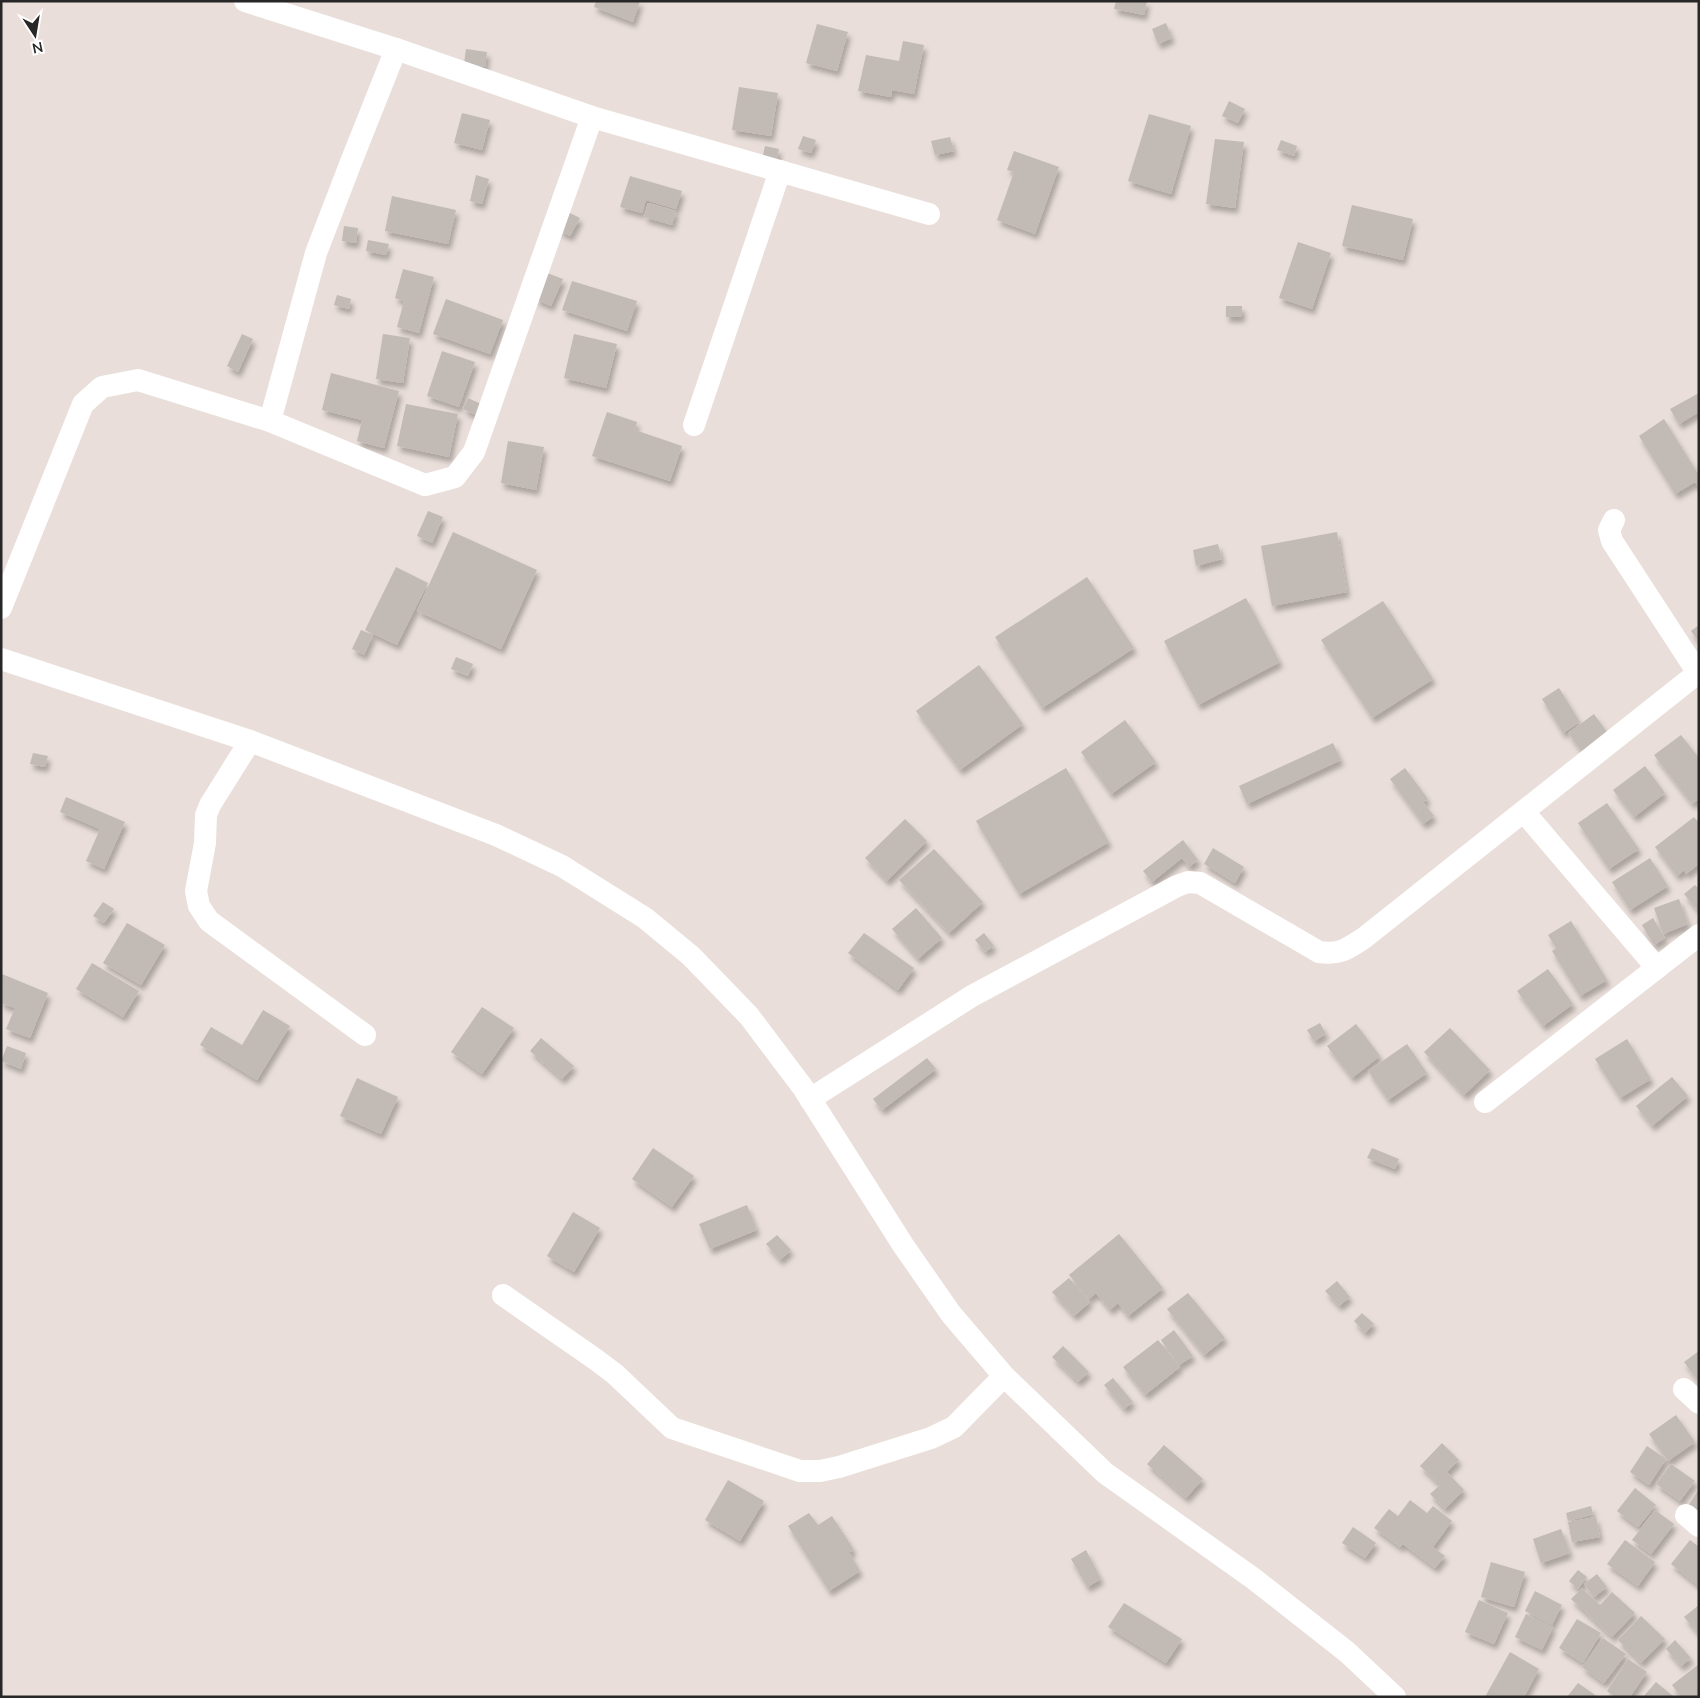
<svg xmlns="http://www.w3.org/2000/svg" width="1700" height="1698" font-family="Mulish,sans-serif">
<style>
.building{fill:#c1bab5;filter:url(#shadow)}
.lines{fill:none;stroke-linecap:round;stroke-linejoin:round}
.street{stroke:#fff;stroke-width:22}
</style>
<defs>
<filter id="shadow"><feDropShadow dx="3" dy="5.5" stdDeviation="2.5" flood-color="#0004"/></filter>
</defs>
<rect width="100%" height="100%" fill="#e9ded9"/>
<g class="building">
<path d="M596,1H640L633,22L594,7Z"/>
<path d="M1116,1H1147L1144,15L1114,9Z"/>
<path d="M1166,23L1172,38L1158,44L1152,29Z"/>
<path d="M817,24L848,32L837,71L806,63Z"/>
<path d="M903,41L924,45L914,94L892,90L891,97L858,91L866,55L899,61Z"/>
<path d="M466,49L487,52L485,67L464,64Z"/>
<path d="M739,87L778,93L771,136L732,130Z"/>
<path d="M1229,101L1245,109L1238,123L1222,116Z"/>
<path d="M462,113L490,120L482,150L454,143Z"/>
<path d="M1149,114L1191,126L1171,194L1128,181Z"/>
<path d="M803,136L816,140L811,153L798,149Z"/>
<path d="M950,137L954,151L935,155L931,141Z"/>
<path d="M1215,139L1244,142L1235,208L1206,204Z"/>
<path d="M1281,140L1297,146L1294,156L1277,150Z"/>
<path d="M765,146L779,149L776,163L762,160Z"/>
<path d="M1014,151L1059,167L1035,234L997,220L1014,172L1007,170Z"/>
<path d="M476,175L489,179L482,204L470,201Z"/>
<path d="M630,176L682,191L676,209L646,200L642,213L620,207Z"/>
<path d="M392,196L456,210L448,244L385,231Z"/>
<path d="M648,203L676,211L672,225L644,217Z"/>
<path d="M1352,205L1413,219L1403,260L1342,246Z"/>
<path d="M568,212L580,218L570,236L558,230Z"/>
<path d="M344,226L358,228L356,243L342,241Z"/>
<path d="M368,240L389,244L386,255L366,251Z"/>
<path d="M1298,242L1331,253L1312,309L1279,298Z"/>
<path d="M403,269L434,277L419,333L397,327L404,301L395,298Z"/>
<path d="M547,273L563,279L551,306L535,299Z"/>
<path d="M572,281L637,301L627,331L562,310Z"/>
<path d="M337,295L351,299L349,309L334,305Z"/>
<path d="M446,299L503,320L490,354L433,334Z"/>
<rect x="1226" y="306" width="16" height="11"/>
<path d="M242,334L253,339L238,372L227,366Z"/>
<path d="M383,334L410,338L403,383L376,379Z"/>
<path d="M574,334L617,344L606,388L564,378Z"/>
<path d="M442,351L475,362L459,407L427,396Z"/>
<path d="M331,373L399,391L384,448L357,441L362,420L322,410Z"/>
<path d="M1699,393V412L1679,424L1670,409Z"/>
<path d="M468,398L481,404L476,415L463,409Z"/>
<path d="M406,404L458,414L449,457L397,446Z"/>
<path d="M607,412L637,422L635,430L682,446L670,481L592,456Z"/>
<path d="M1664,419L1697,472L1699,471V488L1695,482L1675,494L1639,436Z"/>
<path d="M508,441L544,447L536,490L501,483Z"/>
<path d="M428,511L443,517L432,543L417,536Z"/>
<path d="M453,532L537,570L501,649L417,611Z"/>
<path d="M1337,532L1347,592L1272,606L1261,546Z"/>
<path d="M1218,544L1222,559L1196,566L1193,550Z"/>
<path d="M396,567L428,583L397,645L365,630Z"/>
<path d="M1087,577L1134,648L1042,708L995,637Z"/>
<path d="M1246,598L1280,662L1198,705L1164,641Z"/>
<path d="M1383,601L1433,679L1372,718L1321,640Z"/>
<path d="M1699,625V642L1691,631Z"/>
<path d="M361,630L373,635L364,655L352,649Z"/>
<path d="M456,657L473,664L468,676L451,669Z"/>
<path d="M979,665L1023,724L960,770L916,711Z"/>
<path d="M1559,688L1580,722L1563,733L1542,699Z"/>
<path d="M1594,714L1609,735L1583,753L1568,733Z"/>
<path d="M1125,720L1156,762L1111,794L1081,752Z"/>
<path d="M1681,735L1699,758V799L1692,804L1654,755Z"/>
<path d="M1333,743L1341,760L1247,804L1239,786Z"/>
<path d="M33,753L48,756L45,767L30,764Z"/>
<path d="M1645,766L1665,793L1634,817L1613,790Z"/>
<path d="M1066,768L1109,842L1019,894L976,821Z"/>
<path d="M1405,768L1428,799L1423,802L1434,816L1423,824L1390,779Z"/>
<path d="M66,797L125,822L104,869L86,861L100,829L60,812Z"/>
<path d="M1607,803L1639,849L1609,869L1578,823Z"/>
<path d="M1694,817L1699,823V864L1686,874L1684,870L1677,876L1655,847Z"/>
<path d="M905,819L927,841L887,881L865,858Z"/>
<path d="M1183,840L1198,860L1189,867L1182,858L1152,882L1143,871Z"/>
<path d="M1213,848L1244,867L1235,883L1204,864Z"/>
<path d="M934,849L983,902L949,933L899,880Z"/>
<path d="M1650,858L1668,886L1630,910L1612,882Z"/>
<path d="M1695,885L1699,889V912L1684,894Z"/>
<path d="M1679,899L1688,924L1663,934L1654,908Z"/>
<path d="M103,902L114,909L104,923L93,916Z"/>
<path d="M916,908L942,938L918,959L892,929Z"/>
<path d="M1653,918L1665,938L1654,945L1642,925Z"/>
<path d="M1571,921L1607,980L1580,996L1552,951L1556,948L1548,935Z"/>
<path d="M127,923L165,945L141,985L103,963Z"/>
<path d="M864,933L914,968L898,990L848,953Z"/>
<path d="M984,933L994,946L985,952L975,940Z"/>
<path d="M92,963L139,991L123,1017L76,989Z"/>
<path d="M1548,969L1573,1004L1543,1026L1517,991Z"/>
<path d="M2,974L48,993L30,1038L6,1029L15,1008L1,1003Z"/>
<path d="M482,1007L514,1028L482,1074L451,1052Z"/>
<path d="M263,1010L290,1026L257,1080L200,1045L211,1027L242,1045Z"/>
<path d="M1320,1023L1326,1034L1314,1041L1307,1030Z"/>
<path d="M1356,1024L1380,1056L1352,1078L1327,1046Z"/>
<path d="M1450,1028L1490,1070L1464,1095L1424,1052Z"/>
<path d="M541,1038L574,1066L562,1079L530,1051Z"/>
<path d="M1627,1039L1651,1079L1620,1098L1595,1059Z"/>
<path d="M1407,1044L1427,1073L1388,1100L1368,1071Z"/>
<path d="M7,1046L26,1053L21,1069L1,1061Z"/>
<path d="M927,1058L936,1069L882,1110L873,1099Z"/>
<path d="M1672,1077L1688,1096L1652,1126L1636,1106Z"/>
<path d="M357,1078L398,1097L381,1134L340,1116Z"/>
<path d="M653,1148L694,1176L672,1207L632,1179Z"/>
<path d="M1372,1148L1399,1159L1395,1169L1367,1158Z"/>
<path d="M747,1205L757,1230L710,1249L699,1224Z"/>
<path d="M573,1212L600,1228L574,1272L547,1256Z"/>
<path d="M1119,1234L1163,1288L1128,1316L1118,1303L1110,1310L1096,1293L1089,1299L1069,1275Z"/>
<path d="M777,1235L791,1250L780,1260L766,1244Z"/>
<path d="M1069,1278L1090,1302L1074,1316L1052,1292Z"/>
<path d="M1337,1281L1350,1297L1339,1306L1325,1291Z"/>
<path d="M1188,1293L1225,1338L1204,1355L1167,1309Z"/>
<path d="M1362,1313L1374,1324L1365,1333L1354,1321Z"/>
<path d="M1174,1330L1193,1356L1179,1365L1161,1340Z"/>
<path d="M1158,1340L1180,1367L1145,1395L1123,1367Z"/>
<path d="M1063,1346L1089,1372L1078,1382L1052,1357Z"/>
<path d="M1699,1351V1382L1684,1362Z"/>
<path d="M1113,1378L1133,1402L1124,1409L1104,1385Z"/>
<path d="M1676,1415L1695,1442L1668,1461L1649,1434Z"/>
<path d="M1442,1443L1459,1460L1447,1472L1464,1490L1445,1509L1430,1494L1440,1485L1420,1466Z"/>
<path d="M1164,1445L1203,1479L1186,1498L1147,1464Z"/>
<path d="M1647,1446L1666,1459L1649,1485L1630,1472Z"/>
<path d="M1671,1464L1695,1481L1680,1501L1656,1484Z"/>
<path d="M728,1480L764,1501L740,1541L705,1520Z"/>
<path d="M1635,1488L1656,1505L1638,1527L1617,1511Z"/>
<path d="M1699,1489V1517L1686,1509Z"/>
<path d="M1410,1500L1427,1513L1433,1506L1452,1521L1433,1547L1445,1556L1435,1568L1403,1544L1400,1547L1374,1528L1389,1509L1398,1516Z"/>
<path d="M1591,1506L1593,1514L1568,1521L1566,1513Z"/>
<path d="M1655,1510L1674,1524L1651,1554L1632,1540Z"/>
<path d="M809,1513L818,1525L832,1516L854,1550L849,1552L860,1571L829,1591L788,1526Z"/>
<path d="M1596,1517L1600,1537L1572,1542L1568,1522Z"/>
<path d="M1353,1527L1376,1543L1365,1558L1342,1543Z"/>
<path d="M1561,1529L1570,1553L1541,1563L1533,1539Z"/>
<path d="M1625,1540L1655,1562L1638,1586L1607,1564Z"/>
<path d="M1690,1540L1699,1547V1586L1671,1564Z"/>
<path d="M1086,1550L1101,1579L1087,1587L1071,1559Z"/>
<path d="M1491,1562L1525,1572L1514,1607L1481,1597Z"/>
<path d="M1578,1570L1587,1577L1578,1589L1569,1581Z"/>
<path d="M1597,1574L1607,1587L1594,1597L1584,1584Z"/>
<path d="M1582,1588L1600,1605L1612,1592L1635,1613L1612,1637L1571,1599Z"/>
<path d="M1535,1591L1562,1605L1552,1625L1525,1611Z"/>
<path d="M1479,1600L1508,1613L1494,1644L1465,1632Z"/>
<path d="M1124,1603L1182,1639L1166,1663L1108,1627Z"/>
<path d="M1699,1605V1634L1684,1617Z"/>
<path d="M1526,1614L1553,1627L1542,1650L1515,1637Z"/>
<path d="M1641,1616L1665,1639L1641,1663L1618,1640Z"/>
<path d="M1577,1619L1601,1633L1583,1663L1559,1648Z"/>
<path d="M1603,1638L1626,1654L1604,1683L1582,1667Z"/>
<path d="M1675,1640L1691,1658L1681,1666L1666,1649Z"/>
<path d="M1510,1652L1539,1669L1524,1697H1485Z"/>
<path d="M1628,1659L1647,1672L1630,1697H1615L1607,1691Z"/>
<path d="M1699,1664V1695L1697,1697H1681L1672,1685Z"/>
<path d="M1656,1682L1674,1697H1643Z"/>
<path d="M1578,1683L1595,1695L1594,1697H1567Z"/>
</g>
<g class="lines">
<g class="street">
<path d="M245,1L396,49L592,117L929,214"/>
<path d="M270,421L316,253L351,162L396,49"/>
<path d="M694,425L780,171"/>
<path d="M1614,520L1609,530L1612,541L1698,673"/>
<path d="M1,608L83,404L102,387L138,380L270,421L425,485L455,477L474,452L592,117"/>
<path d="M1,659L250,741L496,835L562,866L645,918L691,956L749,1016L804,1089L903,1245L951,1314L1004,1376L1105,1473L1254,1579L1347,1652L1395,1697"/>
<path d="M250,741L210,805L206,815L205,843L196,891L199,906L209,921L365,1035"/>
<path d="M1524,812L1657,968"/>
<path d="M810,1099L972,996L1177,886L1188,882L1200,883L1319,952C1340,955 1347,949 1364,938L1699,672"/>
<path d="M1485,1102L1699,935"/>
<path d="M503,1295L595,1359L615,1374L672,1428L800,1471H820L839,1467L931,1438L954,1427L1004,1376"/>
<path d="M1684,1389L1699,1403"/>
<path d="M1686,1515L1699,1526"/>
</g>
</g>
<rect width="1700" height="1698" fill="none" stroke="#272727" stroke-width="5"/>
<g transform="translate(35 35) rotate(168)" stroke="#ffffff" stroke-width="4" paint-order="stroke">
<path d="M0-4L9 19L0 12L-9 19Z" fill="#272727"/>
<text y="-8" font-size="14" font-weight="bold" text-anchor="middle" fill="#272727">N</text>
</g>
</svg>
